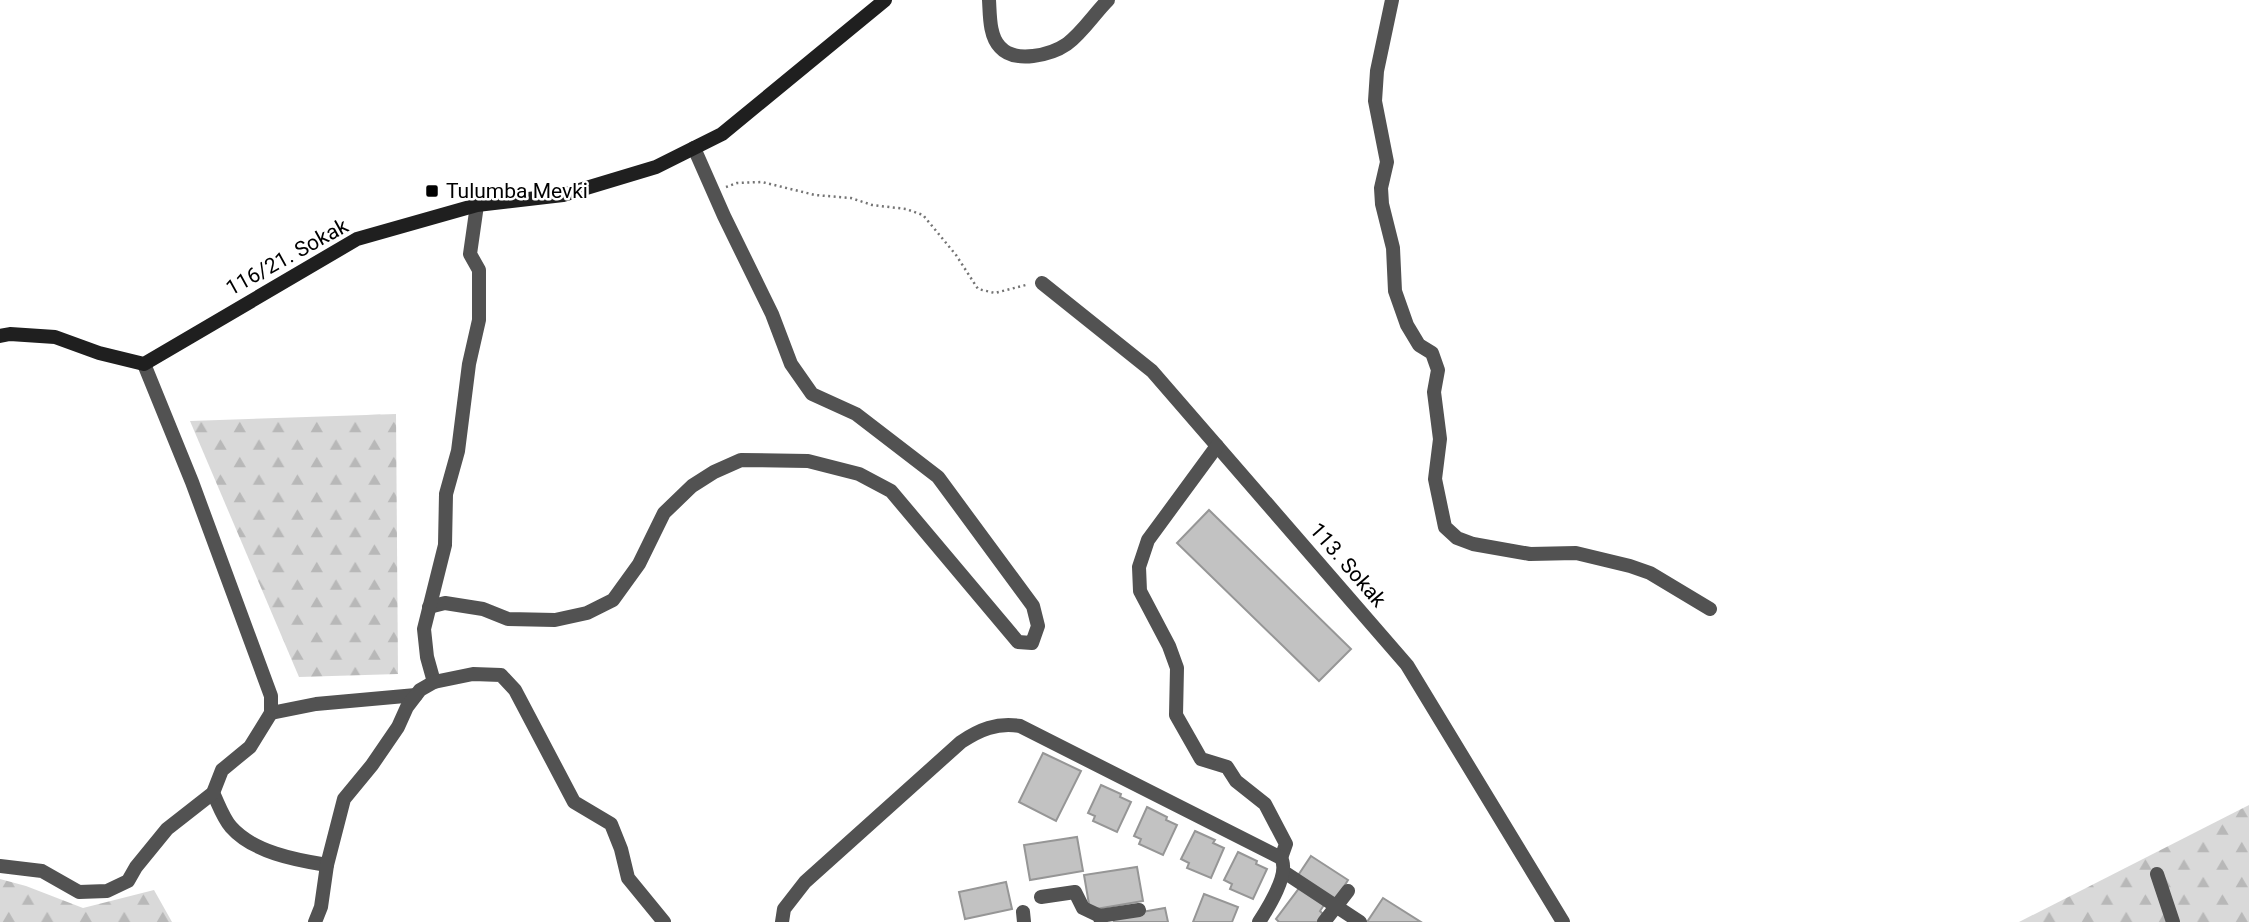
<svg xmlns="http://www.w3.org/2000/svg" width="2249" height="922" font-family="Roboto,sans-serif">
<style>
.forest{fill:url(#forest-firs)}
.building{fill:#c2c2c2;stroke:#969696;stroke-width:2}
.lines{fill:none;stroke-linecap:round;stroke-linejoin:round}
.path{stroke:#747474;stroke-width:2.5;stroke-dasharray:2 3.5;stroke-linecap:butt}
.street{stroke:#525252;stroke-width:14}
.secondary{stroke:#1f1f1f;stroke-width:14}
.poi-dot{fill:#000;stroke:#fff;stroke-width:2.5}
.labels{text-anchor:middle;stroke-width:5;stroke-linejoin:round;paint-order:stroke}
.poi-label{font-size:21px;fill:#000;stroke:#fff;text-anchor:start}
.street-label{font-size:21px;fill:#000;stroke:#fff}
</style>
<defs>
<pattern id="forest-firs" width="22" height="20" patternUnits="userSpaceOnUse" patternTransform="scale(1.75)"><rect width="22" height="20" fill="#d9d9d9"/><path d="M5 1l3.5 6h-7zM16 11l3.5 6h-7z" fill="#b8b8b8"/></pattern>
</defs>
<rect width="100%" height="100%" fill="#fff"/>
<g class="forest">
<path d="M396,414L398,674L299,677L190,421Z"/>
<path d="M2249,805V922H2019Z"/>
<path d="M0,879L26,886L83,908L154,890L172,922H0Z"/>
</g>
<g class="building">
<path d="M1209,510L1351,649L1319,681L1177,543Z"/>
<path d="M1043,753L1081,771L1056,821L1019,802Z"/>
<path d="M1101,785L1121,794L1120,797L1131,802L1117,832L1093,821L1095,816L1088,813Z"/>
<path d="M1147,807L1167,817L1166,820L1177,825L1163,855L1139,844L1141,839L1134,836Z"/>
<path d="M1195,831L1215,840L1213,843L1224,848L1211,878L1187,868L1189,863L1181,859Z"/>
<path d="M1077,837L1083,871L1030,880L1024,845Z"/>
<path d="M1238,852L1257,861L1256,864L1267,869L1253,899L1230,889L1232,884L1224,880Z"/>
<path d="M1311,856L1348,880L1335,901L1297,877Z"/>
<path d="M1137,867L1143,901L1090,910L1084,875Z"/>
<path d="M1006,882L1012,909L965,919L959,892Z"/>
<path d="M1300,887L1324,905L1320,911L1323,914L1317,922H1279L1276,919Z"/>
<path d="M1204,894L1238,907L1232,922H1193Z"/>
<path d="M1383,898L1421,922H1367Z"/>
<path d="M1165,908L1168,922H1114L1113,917Z"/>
</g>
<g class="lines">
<path class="path" d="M726,187L737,183L762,182L815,195L851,198L872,205L906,209L923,215L956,255L978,289L995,293L1026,285"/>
<g class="street">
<path d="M989,0C990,14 989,36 1000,47C1015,64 1051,55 1067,44C1083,32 1094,14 1108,0"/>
<path d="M1392,0L1377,71L1375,101L1387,162L1381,188L1382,204L1393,248L1395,291L1407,325L1419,345L1432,353L1438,370L1434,392L1440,439L1435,479L1445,527L1457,538L1473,544L1530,554L1576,553L1630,566L1650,573L1710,609"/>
<path d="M1042,283L1152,371L1407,665L1563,922"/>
<path d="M1217,446L1148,540L1139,567L1140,591L1169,646L1177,668L1176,715L1201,759L1227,767L1236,781L1265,804L1286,844L1281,858"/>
<path d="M429,607L445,603L483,609L508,619L555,620L587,613L613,600L639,564L664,513L692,486L714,472L741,460L808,461L859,474L891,491L1018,642L1032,643L1038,626L1033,606L938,477L856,414L812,394L791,364L772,314L724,216L694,148"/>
<path d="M434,682L427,657L424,629L445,545L446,494L458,451L469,364L479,320V270L470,254L477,205"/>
<path d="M271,713L316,704L416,695"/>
<path d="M213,793C218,803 223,818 231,827C253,852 295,860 327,865"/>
<path d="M0,866L42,871L79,892L107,891L128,881L136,867L167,829L213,793L222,770L250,747L271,713V696L192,482L144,364"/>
<path d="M1284,872L1360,922"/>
<path d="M2157,874L2173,922"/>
<path d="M1041,897L1075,892L1083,908L1100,916"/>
<path d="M1023,912L1024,922"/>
<path d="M315,922L321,907L327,865L344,799L372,765L398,727L407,707L420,690L434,682L473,674L501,675L515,690L574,802L611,824L621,849L628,878L664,922"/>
<path d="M782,922L784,909L805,882L961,742C979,730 997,722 1020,726L1281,858C1290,873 1268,908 1259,922"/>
<path d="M1101,922L1100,916L1139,910"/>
<path d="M1324,922L1348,891"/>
</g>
<path class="secondary" d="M0,336L10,334L55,337L99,353L144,364L357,239L477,205L563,195L656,167L722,134L885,0"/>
</g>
<rect class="poi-dot" x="425" y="184" width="14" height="14" rx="3.5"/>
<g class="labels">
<g class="poi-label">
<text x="446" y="198">Tulumba Mevki</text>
</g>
<g class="street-label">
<text transform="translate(287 257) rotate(-29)" y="7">116/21. Sokak</text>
<text transform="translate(1348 565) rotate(49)" y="7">113. Sokak</text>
</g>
</g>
</svg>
